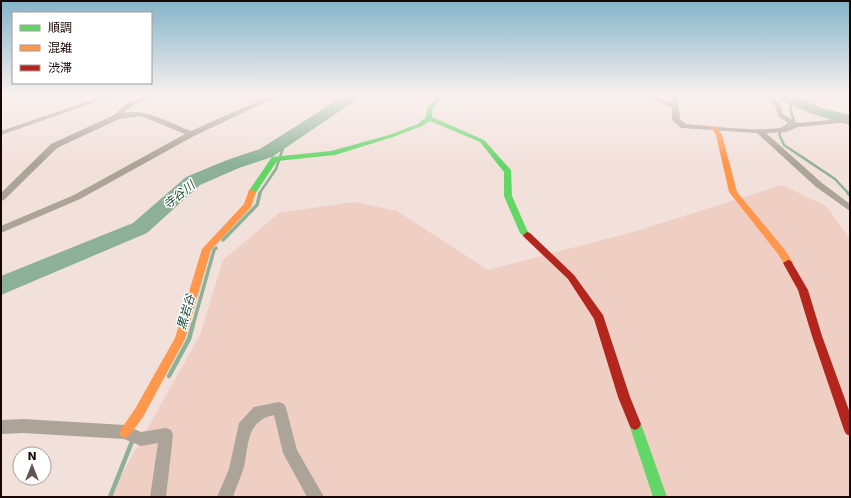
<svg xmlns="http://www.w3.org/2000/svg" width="851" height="498" font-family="'DejaVu Sans','Noto Sans JP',sans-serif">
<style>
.green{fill:#efcec4}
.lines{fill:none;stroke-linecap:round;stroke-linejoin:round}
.stream-far2{stroke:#8cb198;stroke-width:2.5}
.stream-far1{stroke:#8cb198;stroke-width:3.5}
.stream{stroke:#8cb198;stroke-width:4.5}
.river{fill:#8cb198;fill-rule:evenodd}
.street{fill:#aca498;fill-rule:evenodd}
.fast{fill:#63d668;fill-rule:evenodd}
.slow{fill:#ff974d;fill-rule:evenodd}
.jam{fill:#b3261e;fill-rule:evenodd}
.labels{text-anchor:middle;stroke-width:3;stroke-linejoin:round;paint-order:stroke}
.water-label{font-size:12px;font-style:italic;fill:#194a32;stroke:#fff}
</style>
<rect width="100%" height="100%" fill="#f2e0db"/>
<path class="green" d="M782,185L826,206L850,239V497H109L200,335L223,260L279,213L354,202L397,211L488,270L640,230Z"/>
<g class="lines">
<g class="stream-far2">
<path d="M781,95L791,105V112L794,120L783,128L779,134L784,145L835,179L849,194"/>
<path d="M259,194L276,169L286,139"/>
</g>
<g class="stream-far1">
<path d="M848,193L850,195"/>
<path d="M223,240L257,205L260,193"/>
<path d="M193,325L214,250L216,248"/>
</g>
<g class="stream">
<path d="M169,376L189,339L193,324"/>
<path d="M110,497L133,439"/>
</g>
<g class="river">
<path d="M345,95H361L359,98L272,157L239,168L200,185L147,233L1,295V276L133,223L186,177L227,160L260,149Z"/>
<path d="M774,95H792L822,108L850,115V125L812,114L776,98Z"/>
</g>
<g class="street">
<path d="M107,95H115L1,135V131Z"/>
<path d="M147,95H156L135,104L123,113C147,108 169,123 191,131L272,95H280L194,136L80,199L1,233V226L74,195L185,134L141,116L119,119L57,148L4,200L1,201V193L51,144L114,115L126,104Z"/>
<path d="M448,95H461C458,98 451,98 448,95Z"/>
<path d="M645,95H653L671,103V95H677L680,119L686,124C710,126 771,134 791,125L778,116L775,105L764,95C777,95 781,103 783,114L798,123L850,118V122L798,127L786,132L766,133L822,183L850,204V211L816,187L757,133L681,128L672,120V108Z"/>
<path d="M279,402L284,404L286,408L297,450L324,497H307L283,453L274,415C246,421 249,444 244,467C241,477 236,487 233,497H217L229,469L239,423L254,407Z"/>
<path d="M23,419L125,425L141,432L166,428L171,430L173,435L166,497H150L158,443L141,446L124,439L23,433L1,434V420Z"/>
</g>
<g class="fast">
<path d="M439,95H445L433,108L432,117L484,140L511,170L512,196L527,230L531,235L530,237H524L520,233L504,196V172L480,142L430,121L422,126L393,137L335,155L277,161L255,194H252L248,192L272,157L331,151L389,135L418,124L426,117L427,108Z"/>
<path d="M635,418L639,420L641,424L667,497H653L629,424L631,420Z"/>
</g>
<g class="slow">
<path d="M715,126L717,127L722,135L737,192L785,250L793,263L791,265H785L778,254L729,192L716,135L712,128Z"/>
<path d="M249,190H252L256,192L251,207L211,250L185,339L143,417L129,436L125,438L121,436L119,432L135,409L175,338L202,249L244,204Z"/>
</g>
<g class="jam">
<path d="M527,232L530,233L574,275L603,315L630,397L641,424L639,428L635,430L631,428L629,424L618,397L594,319L568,279L524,237L523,235Z"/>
<path d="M788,260L791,261L808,290L822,336L850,413V436L846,434L844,430L812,336L798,290L783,263Z"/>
</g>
</g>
<linearGradient id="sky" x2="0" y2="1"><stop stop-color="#83b3c8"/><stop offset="0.58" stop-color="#f9f1ef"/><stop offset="1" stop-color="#f9f1ef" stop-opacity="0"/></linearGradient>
<rect width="851" height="164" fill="url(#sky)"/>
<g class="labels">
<g class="water-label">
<text transform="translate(179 195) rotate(-39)" y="4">寺谷川</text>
<text transform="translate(186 312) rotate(-74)" y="4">黒岩谷</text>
</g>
</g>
<rect width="851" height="498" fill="none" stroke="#170603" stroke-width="4"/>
<rect x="12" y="12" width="140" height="72" fill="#ffffff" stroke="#a29b9a"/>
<rect x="20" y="25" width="20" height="6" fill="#63d668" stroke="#a29b9a"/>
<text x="48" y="32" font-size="12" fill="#170603">順調</text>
<rect x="20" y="45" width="20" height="6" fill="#ff974d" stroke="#a29b9a"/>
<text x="48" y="52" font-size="12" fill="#170603">混雑</text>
<rect x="20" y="65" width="20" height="6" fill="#b3261e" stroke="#a29b9a"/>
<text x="48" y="72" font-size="12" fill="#170603">渋滞</text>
<g transform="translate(32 466)"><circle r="19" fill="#ffffff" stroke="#a29b9a"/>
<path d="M0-3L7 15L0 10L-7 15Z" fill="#64524f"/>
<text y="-6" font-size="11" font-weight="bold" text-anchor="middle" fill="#170603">N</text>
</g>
</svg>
